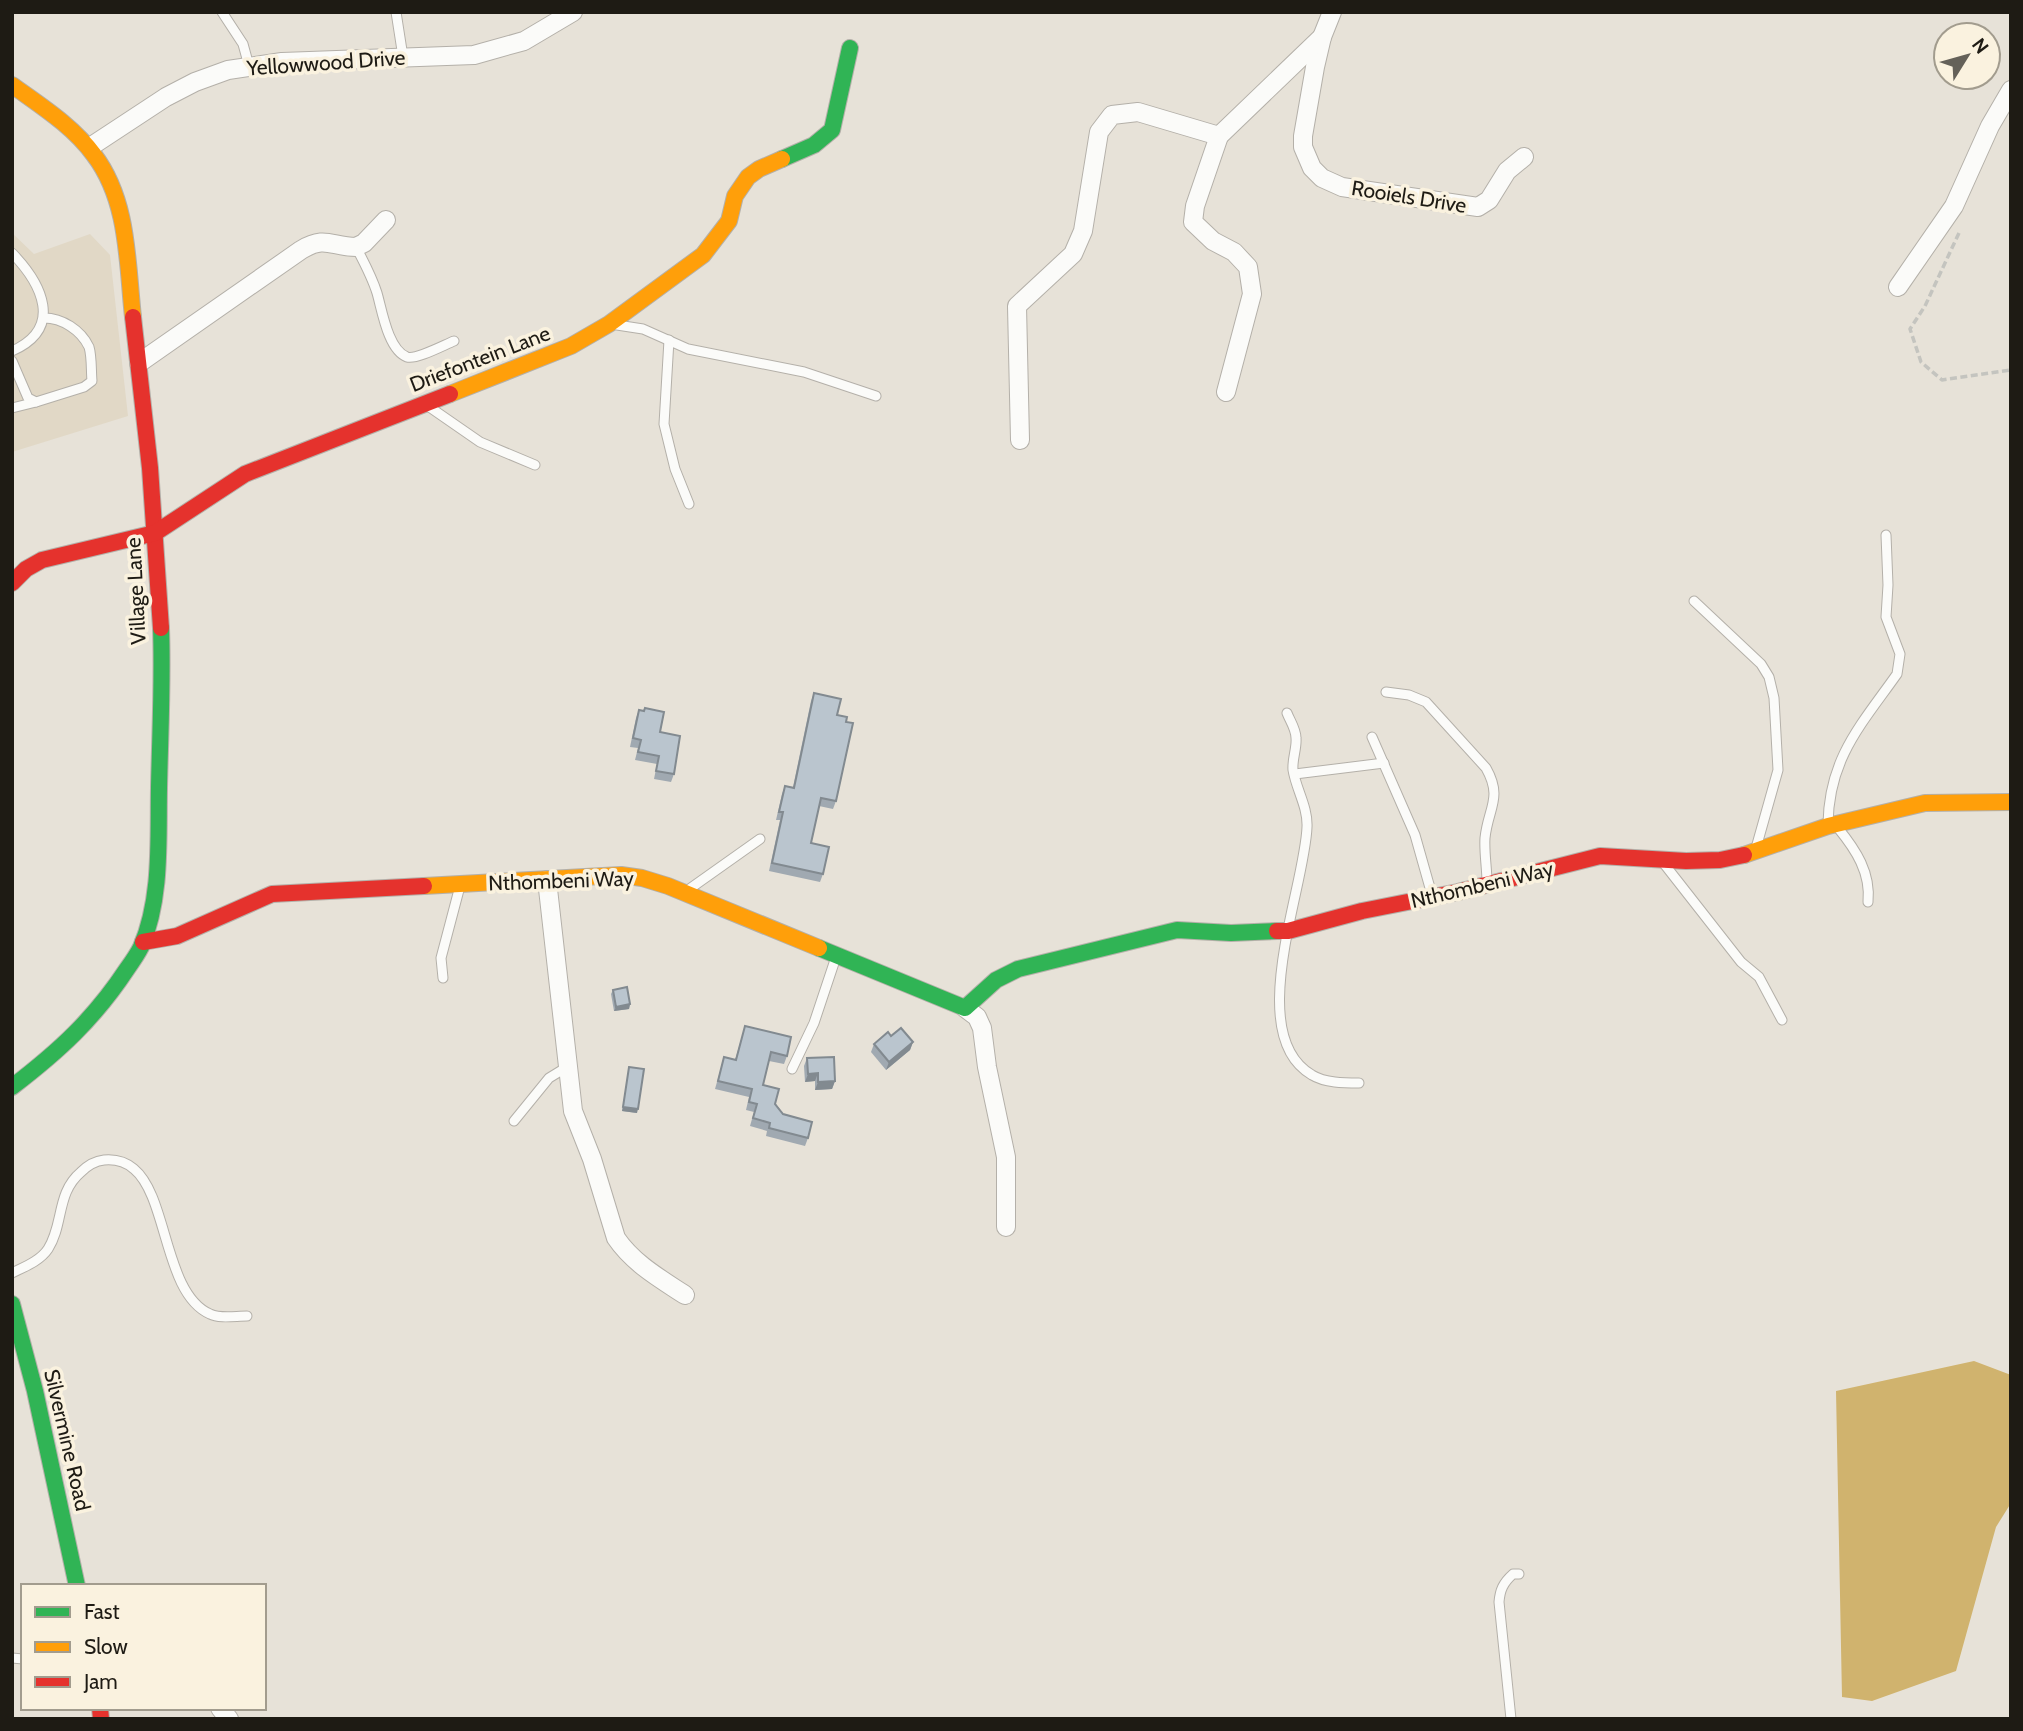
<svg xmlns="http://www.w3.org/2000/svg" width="2023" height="1731" font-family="Cabin,sans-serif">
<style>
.built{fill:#e1d8c6}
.water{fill:#d0b36e}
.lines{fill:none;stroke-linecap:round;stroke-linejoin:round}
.lane-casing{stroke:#b4b0a9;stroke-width:11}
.street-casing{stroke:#b4b0a9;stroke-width:20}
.fast-casing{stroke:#b4b0a9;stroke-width:18}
.slow-casing{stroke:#b4b0a9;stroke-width:18}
.jam-casing{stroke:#b4b0a9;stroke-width:18}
.path{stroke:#c4c4bf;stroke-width:3.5;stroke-dasharray:7 3.5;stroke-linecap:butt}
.lane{stroke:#fbfbf9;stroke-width:9}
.street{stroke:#fbfbf9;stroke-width:18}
.fast{stroke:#30b455;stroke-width:16}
.slow{stroke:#ff9f0a;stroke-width:16}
.jam{stroke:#e5322d;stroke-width:16}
.wall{fill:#a0a9b1}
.shaded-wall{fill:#828a90}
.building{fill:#bac5ce;stroke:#828a90;stroke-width:2}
.labels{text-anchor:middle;stroke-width:7;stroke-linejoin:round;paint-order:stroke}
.street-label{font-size:21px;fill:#1e1b14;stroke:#faf2df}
</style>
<rect width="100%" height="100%" fill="#e7e2d8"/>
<path class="built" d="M12,233L34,254L90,234L110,255L128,416L12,452Z"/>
<path class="water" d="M1974,1361L2011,1375V1503L1996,1527L1956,1671L1872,1701L1842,1697L1836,1391Z"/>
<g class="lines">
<defs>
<g id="lane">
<path d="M222,12L243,44L249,66"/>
<path d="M396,12L403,57"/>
<path d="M356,247C364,262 372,277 377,293C382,310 388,350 407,357C416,360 444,345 454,341"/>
<path d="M12,253C42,284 64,328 12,351"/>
<path d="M617,325L643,329L688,349L804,372L876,396"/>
<path d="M669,340L664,424L675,469L689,504"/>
<path d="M12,361L28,398L36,402L84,387L92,381C91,371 92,357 89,347C81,330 62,318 44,318"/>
<path d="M428,406L480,442L535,465"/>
<path d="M12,408L36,402"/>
<path d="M1694,601L1761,664L1769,677L1774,698L1778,770L1756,848"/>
<path d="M1386,692L1409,695L1426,702L1486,768C1503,798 1488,808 1485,838C1484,852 1487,868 1487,883"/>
<path d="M1287,713C1290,721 1296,729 1296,738C1297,748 1292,759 1293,770C1296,789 1308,807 1307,827C1305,888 1243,1035 1312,1075C1325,1083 1344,1083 1359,1083"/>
<path d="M1372,737L1415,835L1432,895"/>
<path d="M1295,774L1384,763"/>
<path d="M1828,824C1829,758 1861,725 1897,674L1900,654L1886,617L1888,585L1886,535"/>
<path d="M1838,828C1856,850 1871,873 1868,902"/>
<path d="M1665,865L1741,962L1759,977L1782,1020"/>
<path d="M688,890L760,839"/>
<path d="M443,978L441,958L460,886"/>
<path d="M792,1069L814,1023L836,957"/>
<path d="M514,1121L549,1078L567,1067"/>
<path d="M12,1273C24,1267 40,1261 48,1249C64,1224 56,1193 81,1172C88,1165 95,1161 104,1160C115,1159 126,1162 134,1169C168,1197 164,1294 210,1314C220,1319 235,1316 247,1316"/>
<path d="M12,1658L23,1659"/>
<path d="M1511,1719L1499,1602C1500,1590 1503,1583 1513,1574H1519"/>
</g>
<g id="street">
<path d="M1332,12L1322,37L1315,67L1303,136V147L1312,168L1322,178L1342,187L1478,207L1489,200L1507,171L1524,157"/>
<path d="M1219,136L1195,206L1193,222L1213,241L1234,252L1248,267L1252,294L1226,392"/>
<path d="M90,147L166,97L195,82L228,70L282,62L474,55L524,41L573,12"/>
<path d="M1898,287L1954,206L1990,126L2011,90"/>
<path d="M139,363L301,250C326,235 331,247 356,247L364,243L386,220"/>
<path d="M1020,440L1017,306L1073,254L1083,231L1099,132L1112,115L1138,112L1219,136L1322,37"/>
<path d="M547,880L573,1111L592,1159L616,1238C633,1263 659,1278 685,1295"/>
<path d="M965,1008L977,1017L982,1028L987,1067L1006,1157V1227"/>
<path d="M220,1708L229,1719"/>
</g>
<g id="fast">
<path d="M782,159L814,145L832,130L850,48"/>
<path d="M819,948L965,1008L996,980L1018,969L1177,930L1231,933L1277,931"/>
<path d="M12,1087C59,1051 94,1019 127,969C132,962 137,955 141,947C162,898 158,840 159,788C160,735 163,682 161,628"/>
<path d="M12,1304L35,1391L77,1586"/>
</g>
<g id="slow">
<path d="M12,85C41,106 73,126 94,155C129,201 127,263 133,317"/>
<path d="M450,394L571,346L609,324L703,255L729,221L735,196L748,177L759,169L782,159"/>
<path d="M1744,855L1828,826L1925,803L2011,802"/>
<path d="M424,886L621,875L642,878L668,886L819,948"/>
</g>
<g id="jam">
<path d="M133,317L150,468L161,628"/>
<path d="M12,583L26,569L42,560L155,533L245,474L450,394"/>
<path d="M1277,931H1288L1362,911L1458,892L1600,856L1686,861L1720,860L1744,855"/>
<path d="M143,942L177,936L272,894L424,886"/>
<path d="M100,1708L101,1719"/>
</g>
</defs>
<use href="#lane" class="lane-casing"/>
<use href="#street" class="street-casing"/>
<use href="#fast" class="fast-casing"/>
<use href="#slow" class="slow-casing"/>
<use href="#jam" class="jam-casing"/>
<path class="path" d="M1959,233L1925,306L1910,329L1921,362L1942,380L2011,370"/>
<use href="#lane" class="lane"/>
<use href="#street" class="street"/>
<use href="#fast" class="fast"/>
<use href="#slow" class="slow"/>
<use href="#jam" class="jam"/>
</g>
<g class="wall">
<path d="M814,693L837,715L836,801L833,809L819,806L811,843L823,874L820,882L769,871L780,820H776L782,794L785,786L793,787L811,701Z"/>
<path d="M639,710L660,732L674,774L671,782L654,779L657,764L635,760L638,748L630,747L636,718Z"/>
<path d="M613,990L630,1004L629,1009L614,1011L611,994Z"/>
<path d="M745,1026L787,1056L784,1064L769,1061L763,1085L783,1114L808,1138L805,1146L766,1136L767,1131L750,1126L754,1112L746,1110L749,1097L715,1089L724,1057L735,1060Z"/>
<path d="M891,1036L913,1042L910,1050L886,1070L871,1052L874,1044Z"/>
<path d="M807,1058L835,1081L832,1089L815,1090V1081L805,1082L804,1066Z"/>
<path d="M629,1067L637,1113L622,1111Z"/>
</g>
<g class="shaded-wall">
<path d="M630,1004L629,1009L614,1011L616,1007Z"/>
<path d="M913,1042L910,1050L886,1070L889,1062Z"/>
<path d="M818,1073L815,1081L805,1082L808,1074Z"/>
<path d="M835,1081L832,1089L815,1090L818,1082Z"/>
<path d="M623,1107L638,1109L637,1113L622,1111Z"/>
</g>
<g class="building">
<path d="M814,693L841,699L837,715L847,717L846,722L853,723L836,801L821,798L811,843L829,847L823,874L772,863L783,812H779L785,786L794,788Z"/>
<path d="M645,708L664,712L660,732L680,736L674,774L656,771L659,756L638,752L641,740L633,738L639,710L644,711Z"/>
<path d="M627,987L630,1004L616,1007L613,990Z"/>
<path d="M745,1026L791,1037L787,1056L771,1052L763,1085L779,1089L775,1104L783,1114L812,1122L808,1138L769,1128L770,1123L753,1118L757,1104L749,1102L752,1089L718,1081L724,1057L736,1060Z"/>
<path d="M901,1028L913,1042L889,1062L874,1044L888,1032L891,1036Z"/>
<path d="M834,1057L835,1081L818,1082V1073L808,1074L807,1058Z"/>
<path d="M629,1067L644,1069L638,1109L623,1107Z"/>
</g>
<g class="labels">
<g class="street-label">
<text transform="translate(326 63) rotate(-4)" y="7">Yellowwood Drive</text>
<text transform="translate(1409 197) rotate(9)" y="7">Rooiels Drive</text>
<text transform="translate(480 359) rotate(-21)" y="7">Driefontein Lane</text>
<text transform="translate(136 591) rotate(-93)" y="7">Village Lane</text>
<text transform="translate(561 881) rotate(-2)" y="7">Nthombeni Way</text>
<text transform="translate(1482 885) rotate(-13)" y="7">Nthombeni Way</text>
<text transform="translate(67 1440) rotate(77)" y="7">Silvermine Road</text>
</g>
</g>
<rect width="2023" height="1731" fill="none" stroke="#1e1b14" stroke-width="28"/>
<rect x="21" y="1584" width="245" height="126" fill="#faf2df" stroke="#a29c8e" stroke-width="2"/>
<rect x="35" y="1607" width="35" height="10" fill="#30b455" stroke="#a29c8e" stroke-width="2"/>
<text x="84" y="1619" font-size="21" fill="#1e1b14">Fast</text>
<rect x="35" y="1642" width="35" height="10" fill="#ff9f0a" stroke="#a29c8e" stroke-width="2"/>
<text x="84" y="1654" font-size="21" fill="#1e1b14">Slow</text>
<rect x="35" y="1677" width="35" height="10" fill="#e5322d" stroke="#a29c8e" stroke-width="2"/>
<text x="84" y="1689" font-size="21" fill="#1e1b14">Jam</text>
<g transform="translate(1967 56) rotate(53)"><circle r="33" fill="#faf2df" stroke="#a29c8e" stroke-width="2"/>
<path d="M0-5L12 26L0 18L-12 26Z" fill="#646159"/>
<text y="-10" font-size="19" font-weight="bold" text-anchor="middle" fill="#1e1b14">N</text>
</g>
</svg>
